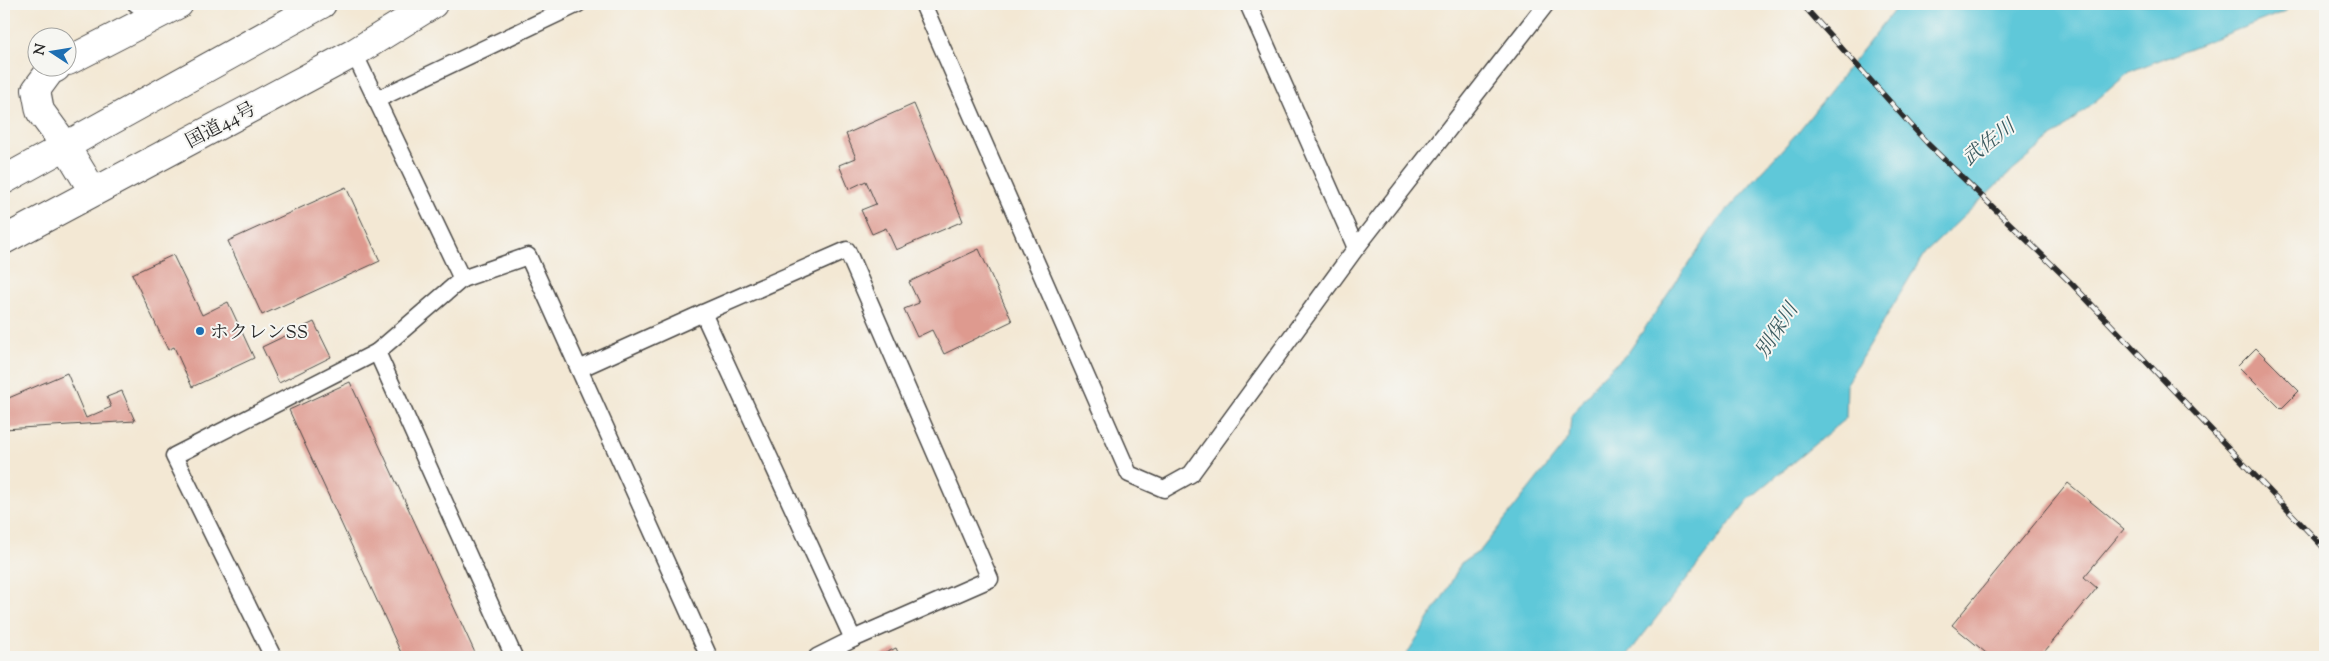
<svg xmlns="http://www.w3.org/2000/svg" width="2329" height="661" font-family="'Sorts Mill Goudy','Noto Serif JP',serif">
<style>
.water{fill:#5fc8d9;stroke:#457a82}
.building{fill:#de9a8f}
.lines{fill:none;stroke-linecap:round;stroke-linejoin:round}
.lane-casing{stroke:#494744;stroke-width:19}
.street-casing{stroke:#494744;stroke-width:30}
.highway-casing{stroke:#494744;stroke-width:30}
.lane{stroke:#fff;stroke-width:16}
.street{stroke:#fff;stroke-width:28}
.highway{stroke:#fff;stroke-width:28}
.rail-casing{stroke:#2b2b2b;stroke-width:5.5}
.rail{stroke:#f6f6f2;stroke-width:4;stroke-dasharray:11;stroke-linecap:butt}
.poi-dot{fill:#1f6fb2;stroke:#f6f6f2;stroke-width:2}
.labels{text-anchor:middle;stroke-width:4;stroke-linejoin:round;paint-order:stroke}
.street-label{font-size:19px;fill:#2b2b2b;stroke:#f6f6f2}
.poi-label{font-size:19px;fill:#2b2b2b;stroke:#f6f6f2;text-anchor:start}
.water-label{font-size:20px;font-style:italic;fill:#3b5a5f;stroke:#f6f6f2}
</style>
<rect width="100%" height="100%" fill="#f6f6f2"/>
<filter id="ink" filterUnits="userSpaceOnUse"><feTurbulence type="fractalNoise" baseFrequency=".02" numOctaves="2"/><feDisplacementMap in="SourceGraphic" scale="10" xChannelSelector="R" yChannelSelector="G"/><feConvolveMatrix kernelMatrix="1 2 1 2 8 2 1 2 1" color-interpolation-filters="sRGB"/></filter>
<filter id="wash" filterUnits="userSpaceOnUse"><feTurbulence type="fractalNoise" baseFrequency=".0096" numOctaves="4" result="noise"/><feDisplacementMap in="SourceGraphic" scale="20" xChannelSelector="R" yChannelSelector="G"/><feGaussianBlur stdDeviation="1.12" result="paint"/><feColorMatrix in="noise" values="0 0 0 0 0 0 0 0 0 0 0 0 0 0 0 0 0 1.4 0 .05"/><feComposite in="paint" operator="in"/></filter>
<g filter="url(#wash)">
<rect width="100%" height="100%" fill="#f3e8d4"/>
<path class="water" d="M1899,4H2290L2286,11L2131,71L2002,180L1924,254L1847,382L1846,418L1748,500L1626,657H1405L1447,590L1461,563L1480,551L1569,438L1571,417L1600,378L1628,353L1718,220L1797,133Z"/>
<g id="blocks">
<g class="building">
<path d="M914,104L963,221L896,250L886,228L872,234L861,210L876,204L866,181L849,189L839,165L856,158L846,134Z"/>
<path d="M346,187L380,261L262,315L228,241Z"/>
<path d="M979,249L1012,321L944,354L932,330L917,337L904,309L919,303L909,282Z"/>
<path d="M173,255L202,315L228,302L254,358L192,387L174,347L168,350L132,274Z"/>
<path d="M314,322L331,357L279,383L262,347Z"/>
<path d="M2256,348L2299,391L2281,409L2238,366Z"/>
<path d="M67,373L86,418L111,407L107,397L122,391L135,421L4,429V400Z"/>
<path d="M350,382L476,655L471,657H403L289,410Z"/>
<path d="M2068,483L2124,529L2084,577L2097,588L2040,657H2019L2014,653L2011,657H1991L1952,625Z"/>
<path d="M896,648L900,657H877Z"/>
</g>
</g>
</g>
<g filter="url(#ink)">
<use href="#blocks" fill-opacity="0" stroke="#494744" stroke-width="1"/>
<g class="lines">
<defs>
<g id="lane">
<path d="M136,4L156,15"/>
<path d="M923,4L1129,474L1164,489L1191,474L1356,248L1546,4"/>
<path d="M1248,4L1356,248"/>
<path d="M354,53L462,279L377,352L514,657"/>
<path d="M376,100L578,4"/>
<path d="M462,279L528,256L709,657"/>
<path d="M703,313L847,250L990,579L853,639"/>
<path d="M579,369L703,313L853,639L817,657"/>
<path d="M273,657L174,456L377,352"/>
</g>
<g id="street">
<path d="M68,61L179,4"/>
<path d="M56,68L50,71L36,90L40,111L65,145L93,191"/>
</g>
<g id="highway">
<path d="M4,180L322,4"/>
<path d="M4,240L354,53L433,4"/>
</g>
</defs>
<use href="#lane" class="lane-casing"/>
<use href="#street" class="street-casing"/>
<use href="#highway" class="highway-casing"/>
<use href="#lane" class="lane"/>
<use href="#street" class="street"/>
<use href="#highway" class="highway"/>
<defs>
<path id="rail" d="M1802,4L1928,144L2072,284L2325,549"/>
</defs>
<use href="#rail" class="rail-casing"/>
<use href="#rail" class="rail"/>
</g>
</g>
<circle class="poi-dot" cx="200" cy="331" r="5"/>
<g class="labels">
<g class="street-label">
<text transform="translate(220 124) rotate(-28)" y="7">国道44号</text>
</g>
<g class="poi-label">
<text x="210" y="338">ホクレンSS</text>
</g>
<g class="water-label">
<text transform="translate(1988 142) rotate(-38)" y="7">武佐川</text>
<text transform="translate(1776 330) rotate(-57)" y="7">別保川</text>
</g>
</g>
<rect width="2329" height="661" fill="none" stroke="#f6f6f2" stroke-width="20"/>
<g transform="translate(52 52) rotate(282)"><circle r="24" fill="#f6f6f2" stroke="#a5a5a2"/>
<path d="M0-4L9 19L0 12L-9 19Z" fill="#1f6fb2"/>
<text y="-8" font-size="14" font-weight="bold" text-anchor="middle" fill="#2b2b2b">N</text>
</g>
</svg>
